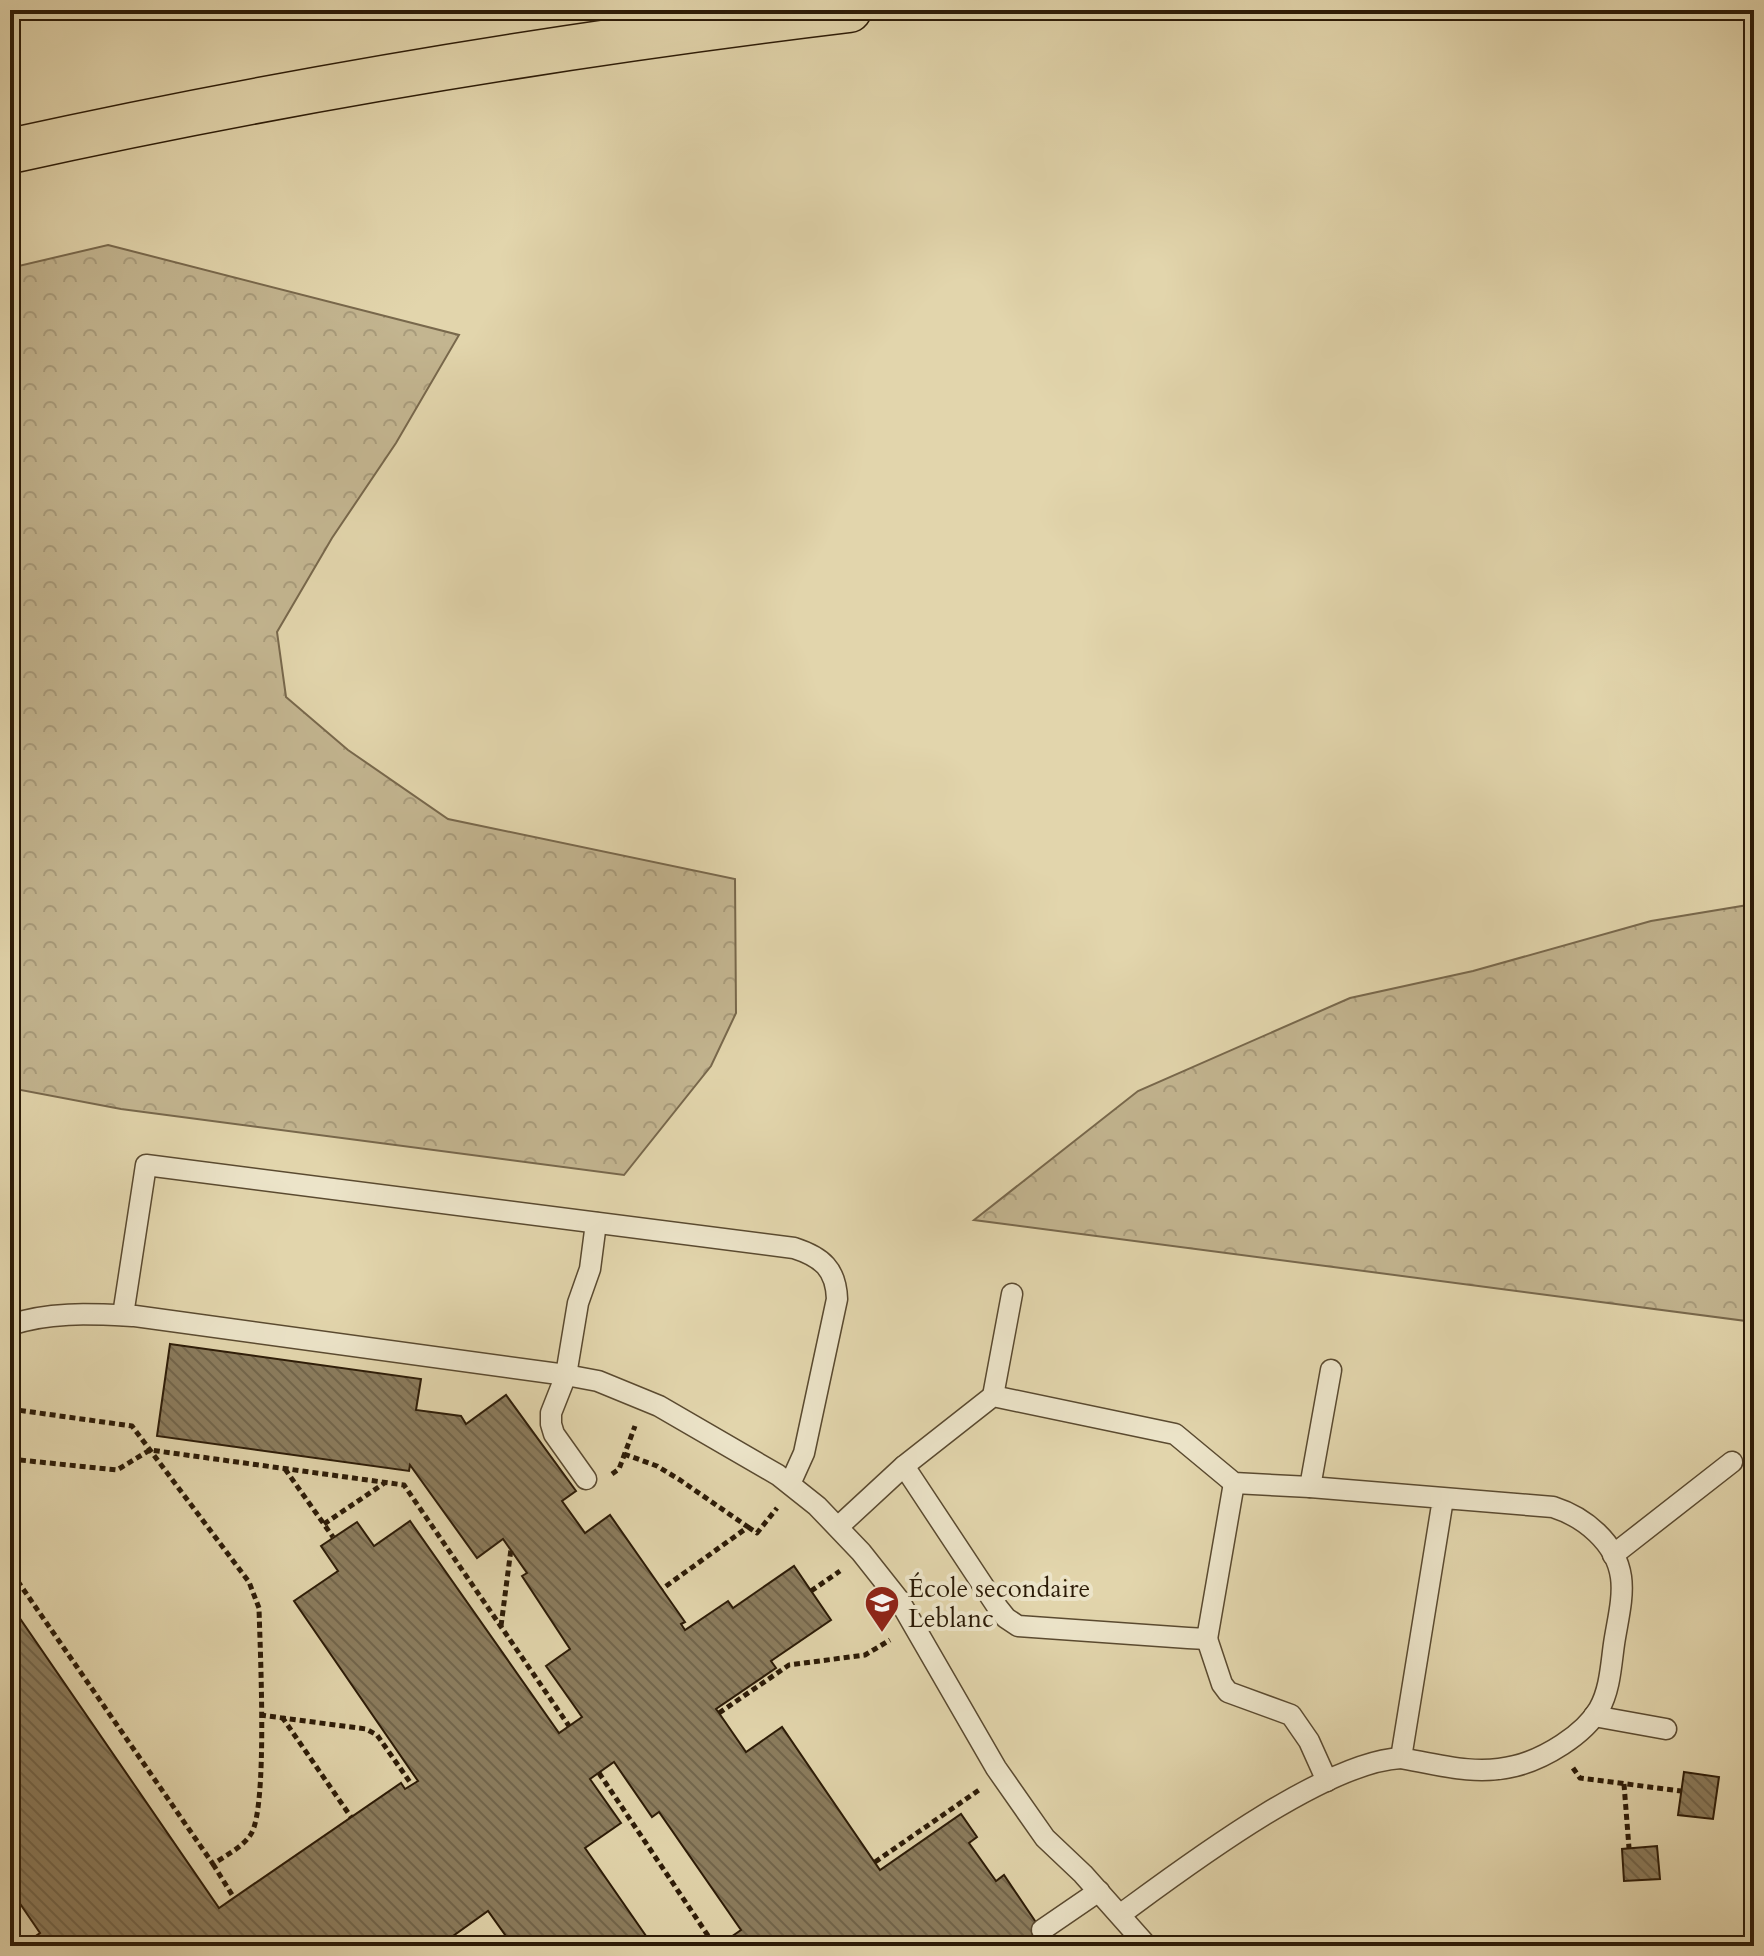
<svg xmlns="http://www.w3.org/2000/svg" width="1764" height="1956" font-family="Cardo,serif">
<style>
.forest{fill:url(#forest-crowns);stroke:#78684c;stroke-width:2}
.building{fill:url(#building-back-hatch);stroke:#2c1b07;stroke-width:2}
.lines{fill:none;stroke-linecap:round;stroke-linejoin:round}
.lane-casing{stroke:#5a4a30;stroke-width:23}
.highway-casing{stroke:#2c1b07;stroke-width:47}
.path{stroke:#2c1b07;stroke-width:5;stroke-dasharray:6 4;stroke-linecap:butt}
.lane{stroke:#ece4c9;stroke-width:20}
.highway{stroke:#e2d5ac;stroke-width:44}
.labels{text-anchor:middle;stroke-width:8;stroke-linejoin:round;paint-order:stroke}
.poi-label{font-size:26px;fill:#2c1b07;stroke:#ece4c9;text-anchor:start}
</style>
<defs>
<pattern id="forest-crowns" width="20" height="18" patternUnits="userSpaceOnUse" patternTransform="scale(2)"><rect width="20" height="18" fill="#c3b590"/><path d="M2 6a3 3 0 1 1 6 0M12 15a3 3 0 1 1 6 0" fill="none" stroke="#a89b7b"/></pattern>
<pattern id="building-back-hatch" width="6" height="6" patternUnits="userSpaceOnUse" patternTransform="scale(2)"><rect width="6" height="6" fill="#8b7c5d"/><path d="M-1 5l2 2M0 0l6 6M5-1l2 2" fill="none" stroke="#72654b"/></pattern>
</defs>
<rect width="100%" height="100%" fill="#e2d5ac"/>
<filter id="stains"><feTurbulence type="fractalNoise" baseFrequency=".0025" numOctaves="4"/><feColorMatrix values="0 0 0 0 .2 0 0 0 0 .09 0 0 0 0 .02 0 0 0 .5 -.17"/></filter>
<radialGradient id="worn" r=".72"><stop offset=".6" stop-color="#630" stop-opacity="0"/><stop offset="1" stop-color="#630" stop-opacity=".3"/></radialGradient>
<g class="forest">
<path d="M108,245L459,335L396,443L332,538L277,632L286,697L348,750L448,819L735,879L736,1013L711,1066L624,1175L121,1109L10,1088V268Z"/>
<path d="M1754,904V1322L974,1220L1138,1091L1350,998L1473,971L1651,921Z"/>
</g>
<g class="building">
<path d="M170,1344L421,1379L416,1410L461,1416L466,1424L506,1395L576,1491L562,1501L585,1533L610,1515L685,1622L681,1624L685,1630L728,1601L733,1608L794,1566L831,1620L771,1661L776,1668L716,1709L719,1713L746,1752L782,1727L880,1870L961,1814L977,1837L969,1843L996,1881L1004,1875L1052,1946H718L741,1930L659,1812L652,1817L614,1762L590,1779L621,1823L585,1848L653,1946H513L488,1911L439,1946H21L40,1933L10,1889V1604L219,1908L401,1783L405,1789L418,1781L294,1601L338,1571L321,1546L357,1522L374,1546L410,1521L559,1733L582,1717L546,1666L570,1649L522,1576L527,1573L503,1539L477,1558L410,1465L409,1471L157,1436Z"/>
<path d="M1684,1772L1719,1777L1713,1819L1678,1815Z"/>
<path d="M1657,1846L1660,1879L1624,1881L1622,1849Z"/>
</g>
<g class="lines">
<defs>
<g id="lane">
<path d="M123,1315L146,1165L794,1248C822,1257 836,1269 837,1299L804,1453L790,1484"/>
<path d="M10,1325C50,1311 93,1314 135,1316L566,1375L598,1381L659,1406L778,1475L817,1506L861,1552L899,1600L996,1768L1045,1838L1083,1874L1147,1946"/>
<path d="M993,1396L1012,1294"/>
<path d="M904,1466L998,1608L1006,1618L1018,1626L1188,1638L1207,1639L1234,1483"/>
<path d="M586,1479L554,1434L551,1424V1413L566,1375L578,1303L590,1269L596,1223"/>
<path d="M1310,1487L1331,1370"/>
<path d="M838,1527L904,1466L993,1396L1175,1434L1234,1483L1310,1487L1553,1507C1584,1517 1616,1542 1621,1577C1624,1598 1617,1623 1614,1644C1611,1665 1610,1690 1599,1709C1584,1735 1544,1759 1515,1766C1477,1776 1439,1765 1401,1758L1443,1499"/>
<path d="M1613,1555L1732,1462"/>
<path d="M1207,1639L1222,1684L1228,1692L1291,1715L1309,1741L1327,1781"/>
<path d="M1594,1716L1666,1729"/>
<path d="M1121,1914C1185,1867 1324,1762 1401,1758"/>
<path d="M1042,1930L1099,1891"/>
</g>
<path id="highway" d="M10,151C287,90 567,44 849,10"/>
</defs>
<use href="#lane" class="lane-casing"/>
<use href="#highway" class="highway-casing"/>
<g class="path">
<path d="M10,1409L132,1426L249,1582L259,1608C260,1649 268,1807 251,1834C243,1847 225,1856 213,1864L10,1570"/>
<path d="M624,1454L657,1466L680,1480L748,1527L662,1589"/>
<path d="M10,1459L117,1470L150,1450L404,1485L569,1726"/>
<path d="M285,1469L333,1537"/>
<path d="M612,1474L619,1469L635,1426"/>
<path d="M324,1524L386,1482"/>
<path d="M748,1527L757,1533L777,1508"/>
<path d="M811,1591L840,1571"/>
<path d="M501,1626L511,1549"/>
<path d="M719,1713L789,1665L865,1655L890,1640"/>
<path d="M260,1715L366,1729L377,1735L412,1785"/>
<path d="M282,1717L351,1817"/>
<path d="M1573,1768L1580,1778L1681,1791"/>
<path d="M599,1773L715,1946"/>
<path d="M1624,1784L1629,1848"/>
<path d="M875,1862L979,1790"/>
<path d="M213,1864L234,1898"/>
<path d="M10,1932L21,1946"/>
<path d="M496,1946L507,1938"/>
</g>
<use href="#lane" class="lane"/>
<use href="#highway" class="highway"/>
</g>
<defs>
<symbol id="school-pin" viewBox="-11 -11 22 30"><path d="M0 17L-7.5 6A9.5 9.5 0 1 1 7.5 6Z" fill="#8f2418" stroke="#ece4c9"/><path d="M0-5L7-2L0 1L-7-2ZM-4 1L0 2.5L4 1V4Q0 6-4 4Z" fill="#fff"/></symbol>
</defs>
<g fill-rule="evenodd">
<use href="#school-pin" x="862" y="1583" width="40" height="54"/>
</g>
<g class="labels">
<g class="poi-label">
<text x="908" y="1597">École secondaire<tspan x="908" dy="30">Leblanc</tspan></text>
</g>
</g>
<rect width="1764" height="1956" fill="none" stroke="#e2d5ac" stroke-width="40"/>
<rect x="12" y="12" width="1740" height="1932" fill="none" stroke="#2c1b07" stroke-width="4"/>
<rect x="20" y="20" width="1724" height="1916" fill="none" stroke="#2c1b07" stroke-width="2"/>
<rect width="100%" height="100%" filter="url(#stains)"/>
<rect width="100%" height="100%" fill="url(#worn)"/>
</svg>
